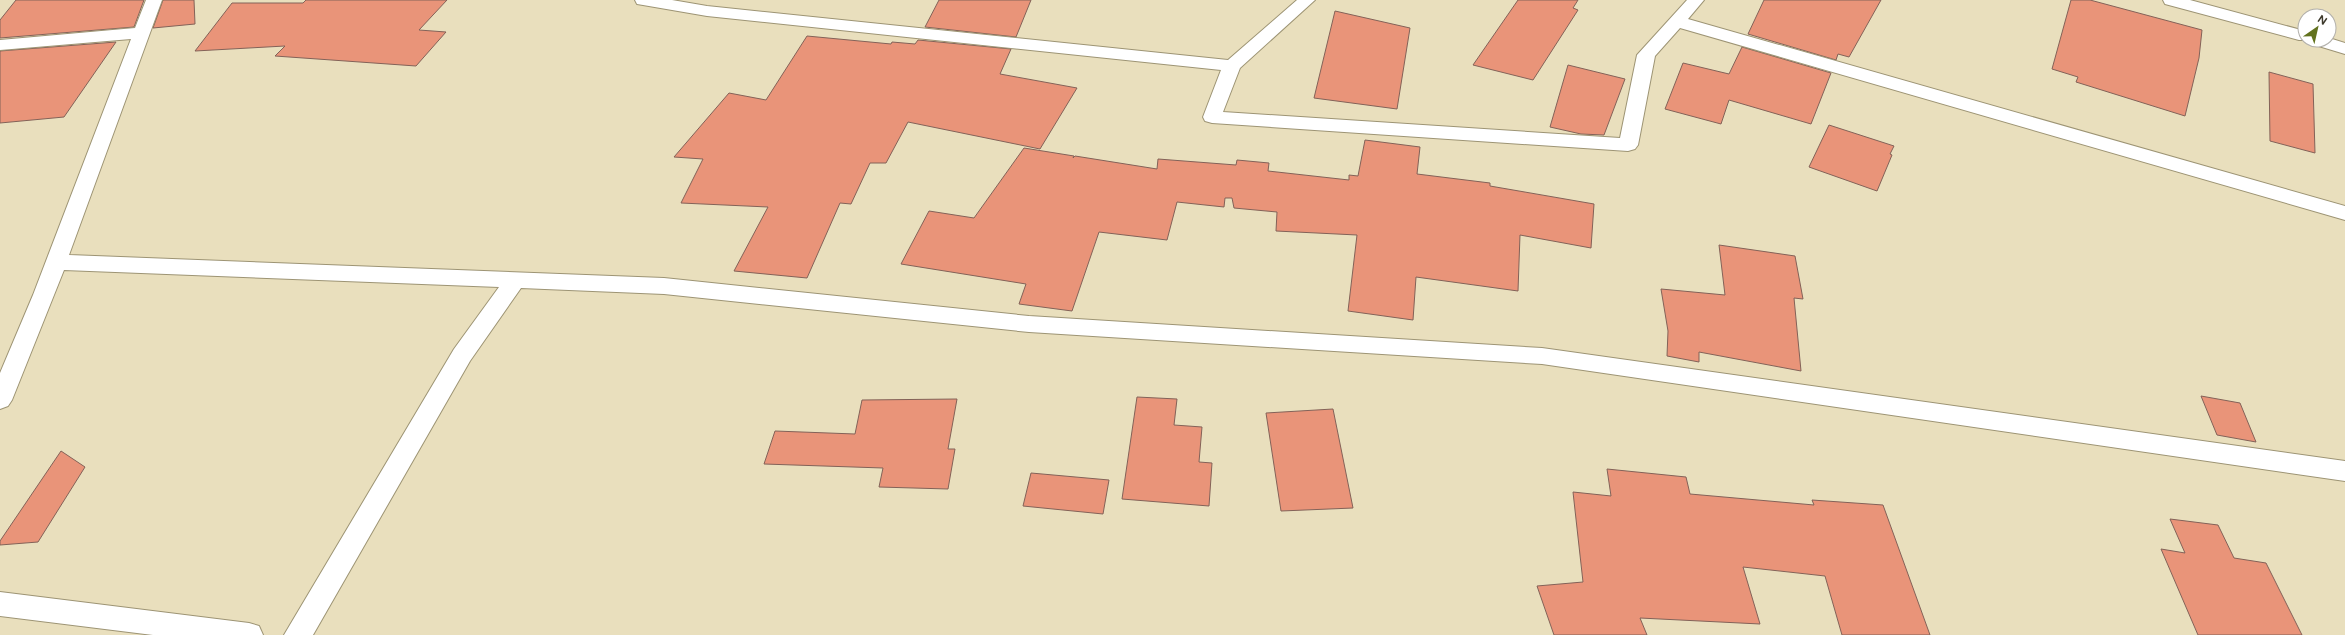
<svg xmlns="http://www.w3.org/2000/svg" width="2345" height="635" font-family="Figtree,sans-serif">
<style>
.building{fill:#e99479;stroke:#836258}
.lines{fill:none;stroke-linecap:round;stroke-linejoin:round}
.street-casing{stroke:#9d9474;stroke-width:2}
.street{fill:#fff;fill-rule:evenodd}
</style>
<rect width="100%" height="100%" fill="#e9dfbd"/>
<g class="building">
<path d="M16,0H144L134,27L0,38V20Z"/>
<path d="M163,0H194L195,24L153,28Z"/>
<path d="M306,0H447L419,30L446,32L416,66L275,56L285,46L195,51L232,3H303Z"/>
<path d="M939,0H1031L1016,37L925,27Z"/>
<path d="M1518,0H1578L1573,8L1578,10L1533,80L1473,65Z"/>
<path d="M1764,0H1881L1849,57L1838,54L1836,60L1748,34Z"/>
<path d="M2071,0H2090L2202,30L2199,58L2185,116L2076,82L2078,77L2052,69Z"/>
<path d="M1335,11L1410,28L1397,109L1314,98Z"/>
<path d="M807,36L891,44L892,42L915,44L918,40L1011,49L1000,74L1077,88L1040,149L908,122L886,163H870L851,204L840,203L807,278L734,271L768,207L681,203L703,159L674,157L729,93L766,100Z"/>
<path d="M116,42L64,117L0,123V51Z"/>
<path d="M1742,47L1831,73L1811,124L1729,100L1721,124L1665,109L1683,63L1729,74Z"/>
<path d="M1568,65L1625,79L1604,135L1581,134L1550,127Z"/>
<path d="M2269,72L2313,84L2315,153L2270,141Z"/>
<path d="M1829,125L1894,146L1890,154L1892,155L1877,191L1809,167Z"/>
<path d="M1365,140L1420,147L1417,174L1490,183V186L1594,204L1591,248L1520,235L1518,291L1416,277L1413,320L1348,311L1357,235L1276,231L1277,212L1234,208L1232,198H1225L1224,207L1177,202L1167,240L1099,232L1072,311L1019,304L1026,284L901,264L929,211L974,218L1024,148L1074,156L1073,158L1075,156L1157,169L1158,159L1236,165L1237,160L1269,163L1268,171L1349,180V175L1358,176Z"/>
<path d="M1719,245L1795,256L1803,299L1794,298L1801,371L1699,352V362L1667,356L1668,331L1661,289L1725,295Z"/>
<path d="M2201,396L2240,403L2256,442L2217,435Z"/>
<path d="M1137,397L1177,399L1174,425L1202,427L1199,462L1212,463L1209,506L1122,499Z"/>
<path d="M957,399L948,449H955L948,489L879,487L883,468L764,464L775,431L855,434L862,400Z"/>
<path d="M1333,409L1353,508L1281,511L1266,413Z"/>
<path d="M61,451L85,467L38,542L0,545V541Z"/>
<path d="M1607,469L1686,477L1690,494L1814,505L1812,500L1883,505L1930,635H1842L1825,576L1743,567L1760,624L1640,618L1647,635H1554L1537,586L1583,582L1573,492L1611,496Z"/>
<path d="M1031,473L1109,480L1103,514L1023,506Z"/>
<path d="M2170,519L2218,525L2234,558L2266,563L2302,635H2198L2161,549L2185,553Z"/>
</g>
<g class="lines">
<defs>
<g id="street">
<path d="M146,0H162L69,255L664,278L1029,316L1542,348L2345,461V481L1542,364L1029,332L664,294L521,288L470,361L313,635H284L454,349L499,287L64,270L12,400L8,406L0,409V373L33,295L131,39L0,50V40L135,28Z"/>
<path d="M635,0H672L707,6L1228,60L1297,0H1315L1240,68L1223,112L1620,138L1637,55L1687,0H1704L1688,19L2345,206V220L1680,28L1655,56L1638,145L1635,149L1628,151L1212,123L1205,121L1203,117L1221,70L707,16L643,5L637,4Z"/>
<path d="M2163,0H2190L2305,31V40H2329V38L2345,43V54L2312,44L2309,40H2299L2165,4Z"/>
<path d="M0,592L249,623L259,626L263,635H153L0,616Z"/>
</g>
</defs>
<use href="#street" class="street-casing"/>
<use href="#street" class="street"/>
</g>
<g transform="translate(2317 28) rotate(34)"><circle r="19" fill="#ffffff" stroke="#b2b0ab"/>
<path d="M0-3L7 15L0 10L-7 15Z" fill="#62721e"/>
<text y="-6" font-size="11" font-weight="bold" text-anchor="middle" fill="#3e3a2d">N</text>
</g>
</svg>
